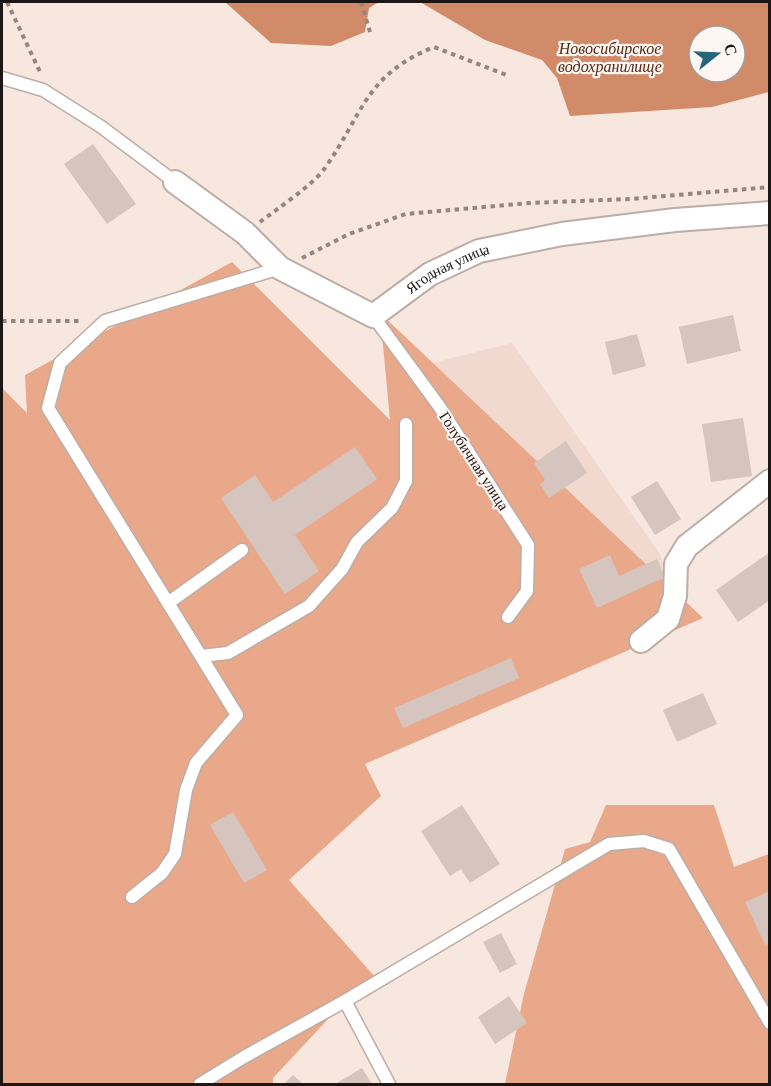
<svg xmlns="http://www.w3.org/2000/svg" width="771" height="1086" font-family="'Crimson Pro',serif">
<style>
.built{fill:#f1d9cf}
.green{fill:#e9a88a}
.water{fill:#d28b69;fill-rule:evenodd}
.building{fill:#d5c5be}
.lines{fill:none;stroke-linecap:round;stroke-linejoin:round}
.service-casing{stroke:#bcada6;stroke-width:15}
.minor-casing{stroke:#bcada6;stroke-width:26}
.path{stroke:#928681;stroke-width:4;stroke-dasharray:4.5 4.5;stroke-linecap:butt}
.service{stroke:#fff;stroke-width:12}
.minor{stroke:#fff;stroke-width:22}
.labels{text-anchor:middle;stroke-width:4.5;stroke-linejoin:round;paint-order:stroke}
.street-label{font-size:15px;fill:#1c1614;stroke:#fdf6f3}
.water-label{font-size:16px;font-style:italic;fill:#562810;stroke:#fdf6f3}
</style>
<rect width="100%" height="100%" fill="#f7e7df"/>
<path class="built" d="M512,343L660,554L669,588L432,363Z"/>
<g class="green">
<path d="M232,262L390,420L380,313L703,618L365,764L381,796L289,880L376,978L345,1001L273,1078V1084H2V388L27,413L25,375Z"/>
<path d="M606,805H714L734,867L769,854V1084H505L524,994L565,849L590,842Z"/>
</g>
<g class="water">
<path d="M225,2H379L369,8L365,32L331,46L271,43Z"/>
<path d="M420,2H769V92L712,107L570,116L557,78L542,60L485,40ZM699,36H735V72H699Z"/>
</g>
<g class="building">
<path d="M93,144L136,204L107,224L64,164Z"/>
<path d="M733,315L741,351L687,364L679,327Z"/>
<path d="M637,334L646,366L613,375L605,342Z"/>
<path d="M743,418L752,476L711,482L702,424Z"/>
<path d="M566,441L587,473L549,498L540,484L545,480L534,463Z"/>
<path d="M355,447L377,479L295,535L319,571L285,594L221,498L255,475L273,502Z"/>
<path d="M657,481L681,519L655,535L631,497Z"/>
<path d="M770,552V600L738,622L716,590Z"/>
<path d="M610,555L619,576L657,559L665,577L597,608L579,569Z"/>
<path d="M511,658L519,678L403,728L394,708Z"/>
<path d="M703,693L717,724L677,742L663,710Z"/>
<path d="M462,805L500,864L470,883L461,869L450,876L421,831Z"/>
<path d="M233,812L267,870L244,883L210,825Z"/>
<path d="M770,891V943L765,945L745,902Z"/>
<path d="M501,933L517,964L500,973L483,942Z"/>
<path d="M509,996L527,1023L495,1044L478,1017Z"/>
<path d="M362,1068L372,1084H335Z"/>
<path d="M293,1075L303,1084H284Z"/>
</g>
<g class="lines">
<defs>
<g id="service">
<path d="M2,78L43,90L100,126L175,182"/>
<path d="M373,316L439,406L528,545L527,591L508,617"/>
<path d="M168,603L242,550"/>
<path d="M201,656L228,653L309,606L342,569L357,542L392,508L406,481V424"/>
<path d="M132,897L162,873L175,854L186,790L196,763L237,715L48,408L60,363L105,321L280,268"/>
<path d="M345,1001L609,844L644,841L669,849L770,1023"/>
<path d="M200,1084L244,1057L345,1001L389,1084"/>
</g>
<g id="minor">
<path id="s1" d="M175,182L245,233L280,268L373,316L430,274L479,251L562,234L675,220L770,213"/>
<path d="M641,641L668,619L675,596L676,564L687,546L770,481"/>
</g>
</defs>
<use href="#service" class="service-casing"/>
<use href="#minor" class="minor-casing"/>
<g class="path">
<path d="M7,2L41,74"/>
<path d="M361,2L370,32"/>
<path d="M260,222C277,209 313,185 325,168C363,114 365,75 434,47L509,76"/>
<path d="M302,258L349,234L406,214L529,203L630,199L770,187"/>
<path d="M2,321H82"/>
</g>
<use href="#service" class="service"/>
<use href="#minor" class="minor"/>
</g>
<g class="labels">
<g class="street-label">
<text dy="5" stroke="none"><textPath href="#s1" startOffset="330">Ягодная улица</textPath></text>
<text transform="translate(474 461) rotate(57)" y="5">Голубичная улица</text>
</g>
<g class="water-label">
<text x="610" y="54">Новосибирское<tspan x="610" dy="18">водохранилище</tspan></text>
</g>
</g>
<rect width="771" height="1086" fill="none" stroke="#1c1614" stroke-width="6"/>
<g transform="translate(717 54) rotate(72)"><circle r="28" fill="#fdf6f3" stroke="#a39c9a" stroke-width="1.5"/>
<path d="M0-4.5L10 22L0 15L-10 22Z" fill="#26647a"/>
<text y="-9" font-size="16" font-weight="bold" text-anchor="middle" fill="#1c1614">С</text>
</g>
</svg>
